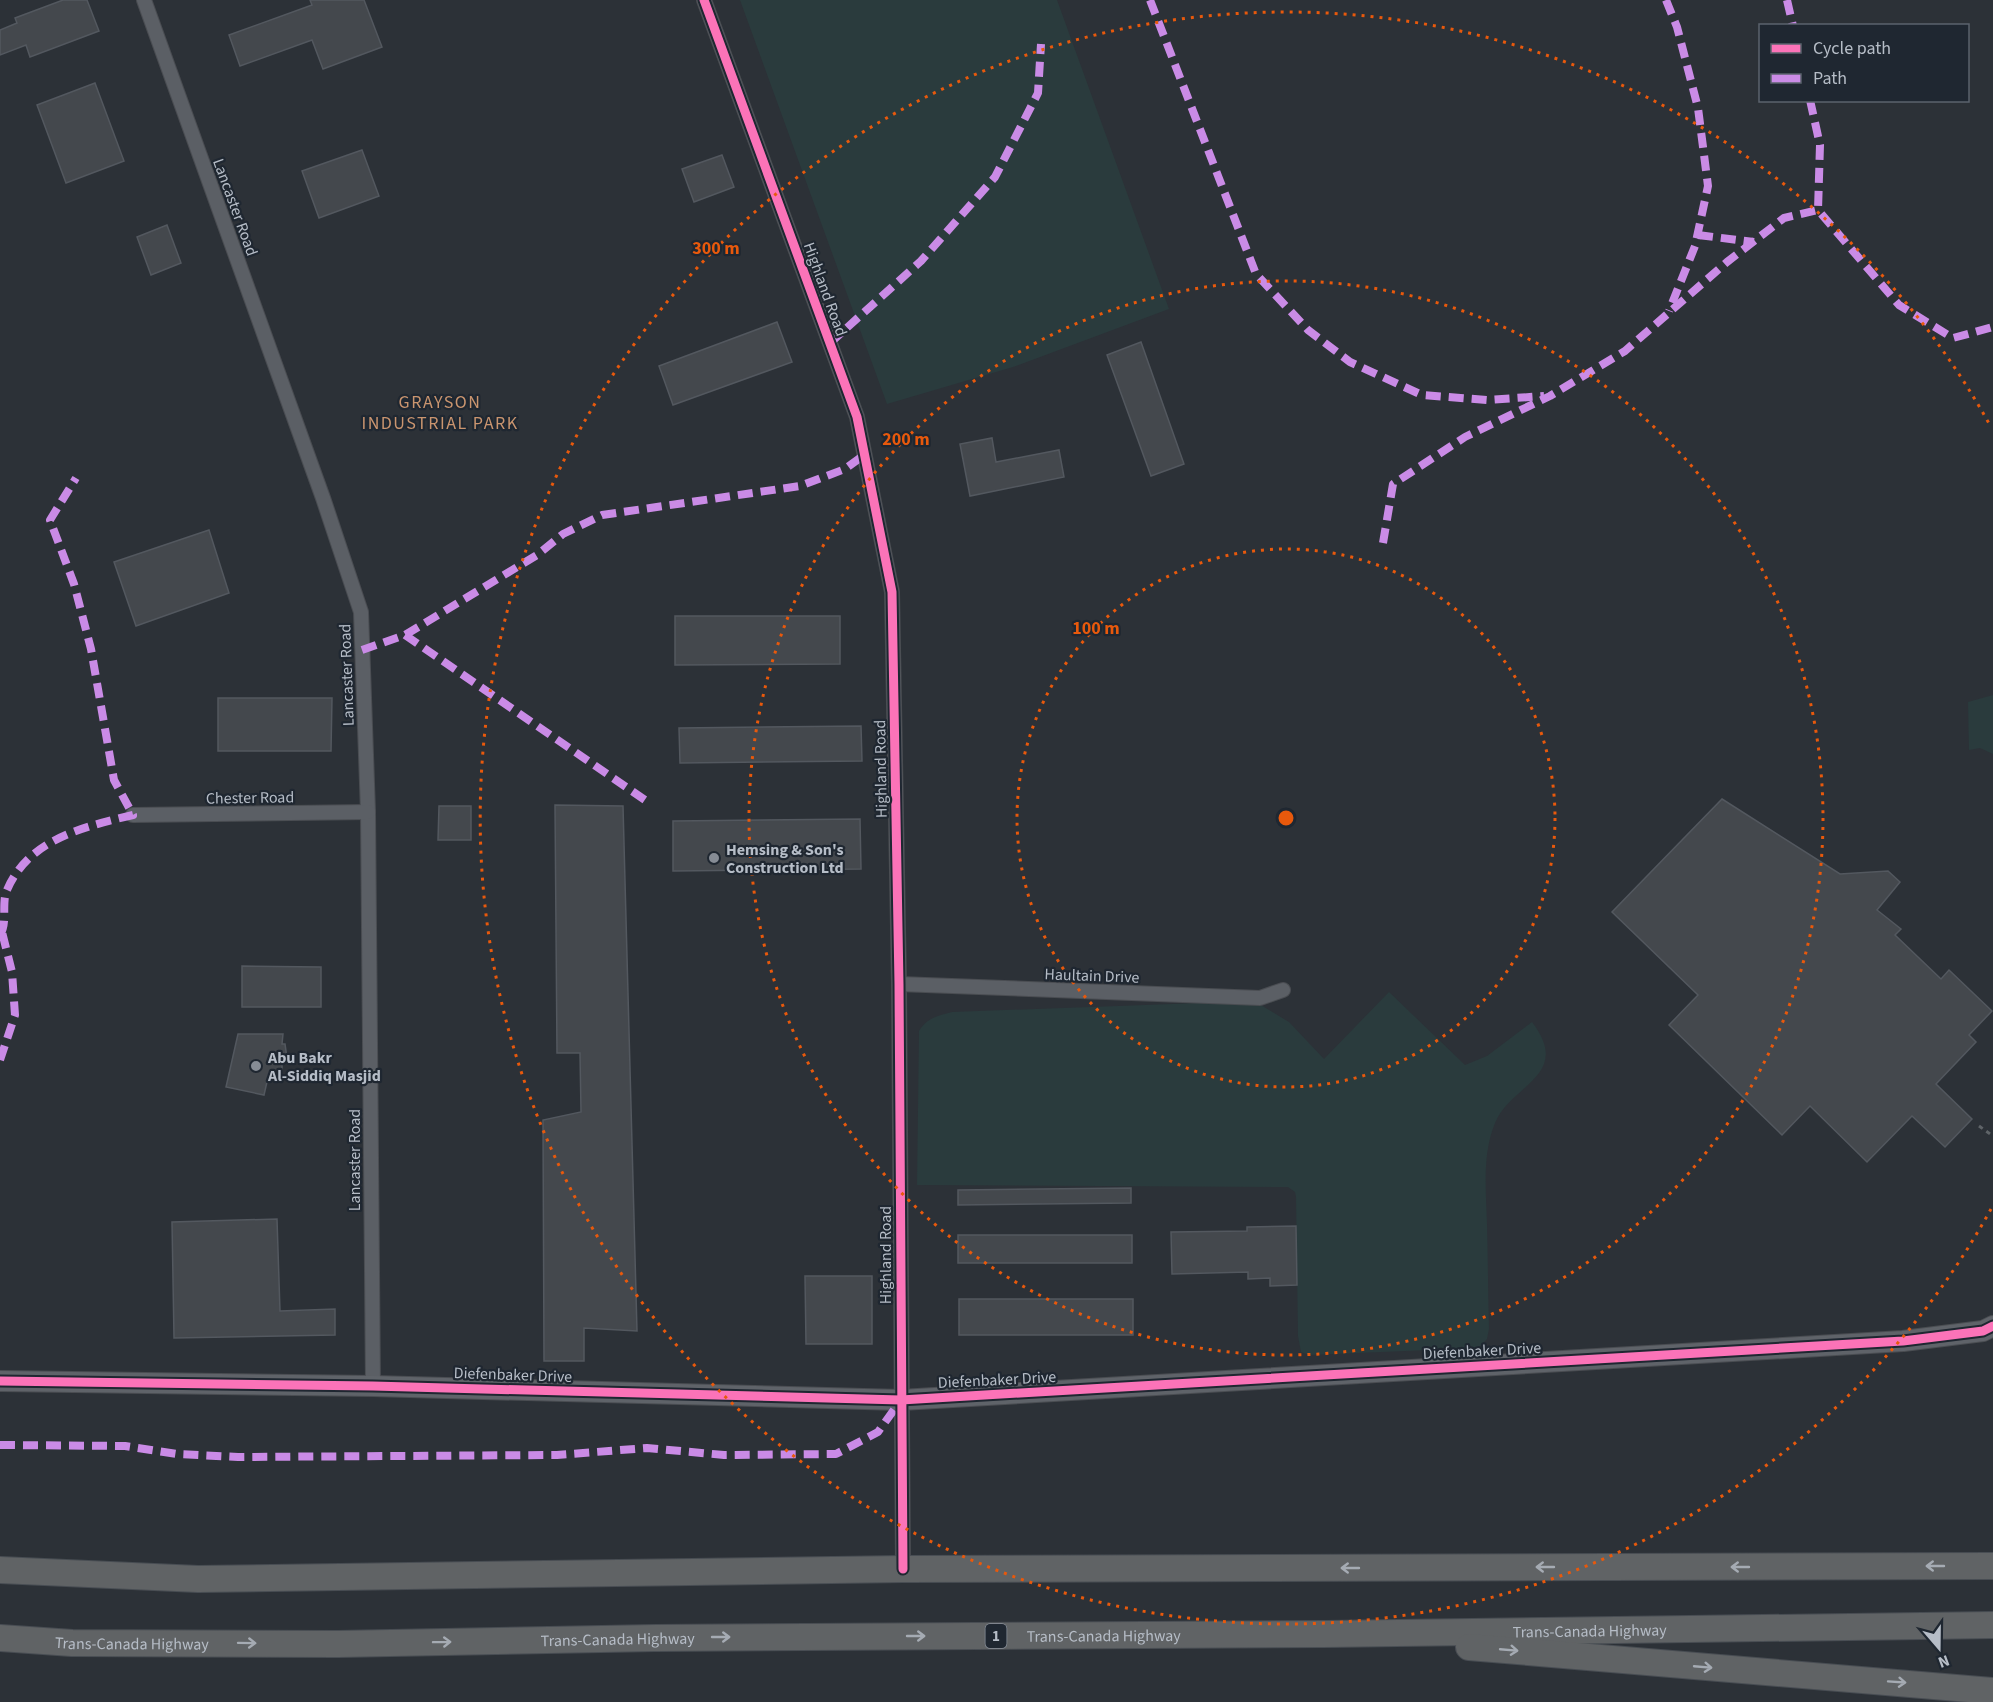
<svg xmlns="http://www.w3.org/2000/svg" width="1993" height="1702" font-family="'Source Sans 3',sans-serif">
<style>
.green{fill:#2a3b3d}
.building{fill:#44484d;stroke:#53585f;stroke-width:1.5}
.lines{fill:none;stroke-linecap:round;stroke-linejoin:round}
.street-casing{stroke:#4a4d52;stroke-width:16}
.secondary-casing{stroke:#4a4d52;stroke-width:22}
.highway-casing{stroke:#484d53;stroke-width:28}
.path{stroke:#5f6468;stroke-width:3;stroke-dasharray:4.5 4.5;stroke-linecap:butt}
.street{stroke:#5b5f65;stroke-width:14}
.secondary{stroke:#5f6369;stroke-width:20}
.highway{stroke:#606365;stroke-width:26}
.quiet{stroke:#ca8be6;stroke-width:8;stroke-dasharray:15 8;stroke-linecap:butt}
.cycleway-casing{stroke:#1f2731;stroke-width:13}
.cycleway{stroke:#fb73b8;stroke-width:9}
.oneway{stroke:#a5abb3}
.ring{fill:none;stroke:#e8590c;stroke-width:3;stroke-dasharray:3 6}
.poi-dot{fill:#868c95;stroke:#1f2731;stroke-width:2}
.labels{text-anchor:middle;stroke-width:4.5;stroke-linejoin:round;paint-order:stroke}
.shield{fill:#1f2731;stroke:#89909a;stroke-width:1.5}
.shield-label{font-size:15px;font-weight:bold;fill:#b6bdc7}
.street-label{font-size:16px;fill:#b6bdc7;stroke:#1f2731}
.poi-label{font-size:16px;font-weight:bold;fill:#b6bdc7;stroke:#1f2731;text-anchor:start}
.neighbourhood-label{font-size:18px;letter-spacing:1.5px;fill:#ca956f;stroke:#1f2731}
.centre{fill:#e8590c;stroke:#1f2731;stroke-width:3}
.ring-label{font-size:18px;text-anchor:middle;font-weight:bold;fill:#e8590c;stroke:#1f2731;stroke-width:4.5;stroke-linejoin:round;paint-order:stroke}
</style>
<rect width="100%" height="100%" fill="#2c3137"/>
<g class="green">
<path d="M740,0H1057L1169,309L1013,367L887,404Z"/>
<path d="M1993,695V754L1980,748L1969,750L1968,702Z"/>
<path d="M1389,992L1465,1065L1487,1056L1532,1022C1573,1076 1511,1084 1495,1123C1482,1155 1486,1190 1487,1224C1488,1259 1488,1294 1489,1329L1487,1339L1478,1348L1309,1355L1301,1352L1298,1336L1296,1197L1295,1192L1288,1187L917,1185L919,1031C927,1018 937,1016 952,1012L1254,1001L1289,1022L1324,1059Z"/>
</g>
<g class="building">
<path d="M63,0H87L99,31L30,57L26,45L0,55V30L17,23L15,18Z"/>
<path d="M310,0H364L382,47L323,69L312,40L240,66L229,35L312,5Z"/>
<path d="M95,83L124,161L66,183L37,105Z"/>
<path d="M362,150L379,196L319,218L302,171Z"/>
<path d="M722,155L734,187L694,202L682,169Z"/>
<path d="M167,225L181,263L151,275L137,237Z"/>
<path d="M777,322L792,362L673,405L659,366Z"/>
<path d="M1141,342L1184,464L1151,476L1107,355Z"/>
<path d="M992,438L996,462L1059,450L1064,477L970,496L960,444Z"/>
<path d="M209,530L229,593L136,626L114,562Z"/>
<path d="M675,616H840V664L675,665Z"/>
<path d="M218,698H332L331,751H218Z"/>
<path d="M861,726L862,761L680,763L679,728Z"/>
<path d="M1722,799L1840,874L1888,871L1900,882L1877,910L1901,929L1895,935L1941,979L1949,970L1992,1011L1969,1035L1976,1042L1936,1084L1972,1119L1945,1147L1912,1116L1867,1162L1810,1106L1782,1135L1669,1025L1698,995L1612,912Z"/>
<path d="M555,805L623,806L637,1331L584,1328V1361H544L543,1120L581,1112L580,1053H557Z"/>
<path d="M439,806H471V840H438Z"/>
<path d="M860,819L861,869L673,871V821Z"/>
<path d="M242,966L321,967V1007H242Z"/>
<path d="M238,1034H283L282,1044H285L287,1058H282V1075L269,1073L264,1095L226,1087Z"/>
<path d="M1131,1188V1203L958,1205V1190Z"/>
<path d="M277,1219L280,1311L335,1309V1335L174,1338L172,1222Z"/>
<path d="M1296,1226L1297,1285L1270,1286V1278L1248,1279V1272L1172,1274L1171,1232L1247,1231V1227Z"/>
<rect x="958" y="1235" width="174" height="28"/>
<path d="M805,1276H872V1344H806Z"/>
<rect x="959" y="1299" width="174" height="36"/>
</g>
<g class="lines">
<defs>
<g id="street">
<path d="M144,0L323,498L361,612L368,812L373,1386"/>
<path d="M704,0L857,417L892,592L899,984L903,1569"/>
<path d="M133,815L368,812"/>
<path d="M899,984L1260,998L1283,990"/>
</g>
<path id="secondary" d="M0,1381L373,1386L901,1400L1903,1341L1983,1331L1993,1326"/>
<g id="highway">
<path d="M0,1570L198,1579L903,1569L1993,1566"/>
<path id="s1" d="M0,1638L72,1643L338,1644L655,1638L1325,1634L1993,1625"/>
<path d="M1469,1647L1993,1691"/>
</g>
</defs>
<use href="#street" class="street-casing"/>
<use href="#secondary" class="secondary-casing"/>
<use href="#highway" class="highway-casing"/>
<path class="path" d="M1979,1126L1993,1136"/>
<use href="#street" class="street"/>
<use href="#secondary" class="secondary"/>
<use href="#highway" class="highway"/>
<g class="quiet">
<path d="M1150,0L1256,274L1308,330L1350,362L1422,395L1487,400L1544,396"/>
<path d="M1666,0L1677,27L1698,108L1708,186L1695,246L1669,311"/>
<path d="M1787,0L1793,26"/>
<path d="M1810,100L1820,145L1818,210"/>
<path d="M1698,235L1754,242"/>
<path d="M830,343L921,261L995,177L1038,93L1041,44"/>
<path d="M1383,543L1393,484L1465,437L1550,396L1625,351L1727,262L1784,218L1818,210L1899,305L1953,338L1993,327"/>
<path d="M405,635L645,800"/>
<path d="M362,650L405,635L537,555L563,534L602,515L800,486L845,469L864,455"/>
<path d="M0,935C8,923 1,903 7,890C29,839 83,827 133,815L114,780L91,649L74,584L50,520L76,478"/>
<path d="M0,1060L15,1015L12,972L2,932"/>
<path d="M0,1445L125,1446L177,1454L238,1457L557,1455L647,1448L724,1455L836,1454L878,1432L901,1400"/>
</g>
<defs>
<g id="cycleway">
<path d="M704,0L857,417L892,592L899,984L903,1569"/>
<path d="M0,1381L373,1386L901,1400L1903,1341L1983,1331L1993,1326"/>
</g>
</defs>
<use href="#cycleway" class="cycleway-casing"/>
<use href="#cycleway" class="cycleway"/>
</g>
<defs><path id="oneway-shaft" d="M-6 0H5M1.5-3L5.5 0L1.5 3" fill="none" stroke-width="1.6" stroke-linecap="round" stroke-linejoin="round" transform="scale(1.5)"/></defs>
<g class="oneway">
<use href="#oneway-shaft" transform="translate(1935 1566) rotate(180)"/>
<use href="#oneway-shaft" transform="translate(1545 1567) rotate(180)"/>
<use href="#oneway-shaft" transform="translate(1740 1567) rotate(180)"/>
<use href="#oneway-shaft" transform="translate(1350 1568) rotate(180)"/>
<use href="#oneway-shaft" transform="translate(916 1636)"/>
<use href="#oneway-shaft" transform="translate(721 1637)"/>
<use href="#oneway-shaft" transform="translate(442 1642) rotate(-1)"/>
<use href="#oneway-shaft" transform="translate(247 1643) rotate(1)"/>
<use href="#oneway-shaft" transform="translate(1509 1650) rotate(5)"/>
<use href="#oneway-shaft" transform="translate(1703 1667) rotate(5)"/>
<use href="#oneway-shaft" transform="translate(1897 1682) rotate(4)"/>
</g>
<g class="ring">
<circle cx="1286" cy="818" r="269"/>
<circle cx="1286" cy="818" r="537"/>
<path d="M1991 1209A806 806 0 1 1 1991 427"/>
</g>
<g class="poi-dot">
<circle cx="714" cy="858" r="6"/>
<circle cx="256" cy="1066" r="6"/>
</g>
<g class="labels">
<rect class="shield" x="985.5" y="1624" width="21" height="24" rx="4.5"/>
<g class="shield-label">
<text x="996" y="1641">1</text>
</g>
<g class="street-label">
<text transform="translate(236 207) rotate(70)" y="6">Lancaster Road</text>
<text transform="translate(826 289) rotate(70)" y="6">Highland Road</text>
<text transform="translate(346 675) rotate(-92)" y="6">Lancaster Road</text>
<text transform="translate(880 769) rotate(-91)" y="6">Highland Road</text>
<text transform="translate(250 797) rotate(-1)" y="6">Chester Road</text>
<text transform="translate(1092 975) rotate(2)" y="6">Haultain Drive</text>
<text transform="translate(354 1160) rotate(-90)" y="6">Lancaster Road</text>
<text transform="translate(885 1255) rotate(-90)" y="6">Highland Road</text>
<text transform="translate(1482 1350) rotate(-3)" y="6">Diefenbaker Drive</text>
<text transform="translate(513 1374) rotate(2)" y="6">Diefenbaker Drive</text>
<text transform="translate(997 1379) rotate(-3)" y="6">Diefenbaker Drive</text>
<text dy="6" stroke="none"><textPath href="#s1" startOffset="1590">Trans-Canada Highway</textPath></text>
<text dy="6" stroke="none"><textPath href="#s1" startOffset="1104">Trans-Canada Highway</textPath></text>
<text dy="6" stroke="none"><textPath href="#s1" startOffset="618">Trans-Canada Highway</textPath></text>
<text dy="6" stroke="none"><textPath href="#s1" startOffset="132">Trans-Canada Highway</textPath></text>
</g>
<g class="poi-label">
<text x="726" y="855">Hemsing &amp; Son's<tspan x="726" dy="18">Construction Ltd</tspan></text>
<text x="268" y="1063">Abu Bakr<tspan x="268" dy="18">Al-Siddiq Masjid</tspan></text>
</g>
<g class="neighbourhood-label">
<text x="440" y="408">GRAYSON<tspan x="440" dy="21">INDUSTRIAL PARK</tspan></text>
</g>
</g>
<circle cx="1286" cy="818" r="9" class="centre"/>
<g class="ring-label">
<text x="716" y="254">300 m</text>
<text x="906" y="445">200 m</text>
<text x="1096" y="634">100 m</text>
</g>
<rect x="1759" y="24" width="210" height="78" fill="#1f2731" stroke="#5b636d" stroke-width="1.5"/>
<rect x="1771" y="44" width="30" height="9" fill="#fb73b8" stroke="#5b636d" stroke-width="1.5"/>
<text x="1813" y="54" font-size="18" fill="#b6bdc7">Cycle path</text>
<rect x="1771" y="74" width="30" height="9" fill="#ca8be6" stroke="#5b636d" stroke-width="1.5"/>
<text x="1813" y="84" font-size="18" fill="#b6bdc7">Path</text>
<g transform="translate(1939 1648) rotate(160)" stroke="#1f2731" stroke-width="4.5" paint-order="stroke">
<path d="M0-4.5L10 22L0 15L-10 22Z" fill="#b6bdc7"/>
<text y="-9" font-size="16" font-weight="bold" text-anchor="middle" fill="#b6bdc7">N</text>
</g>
</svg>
